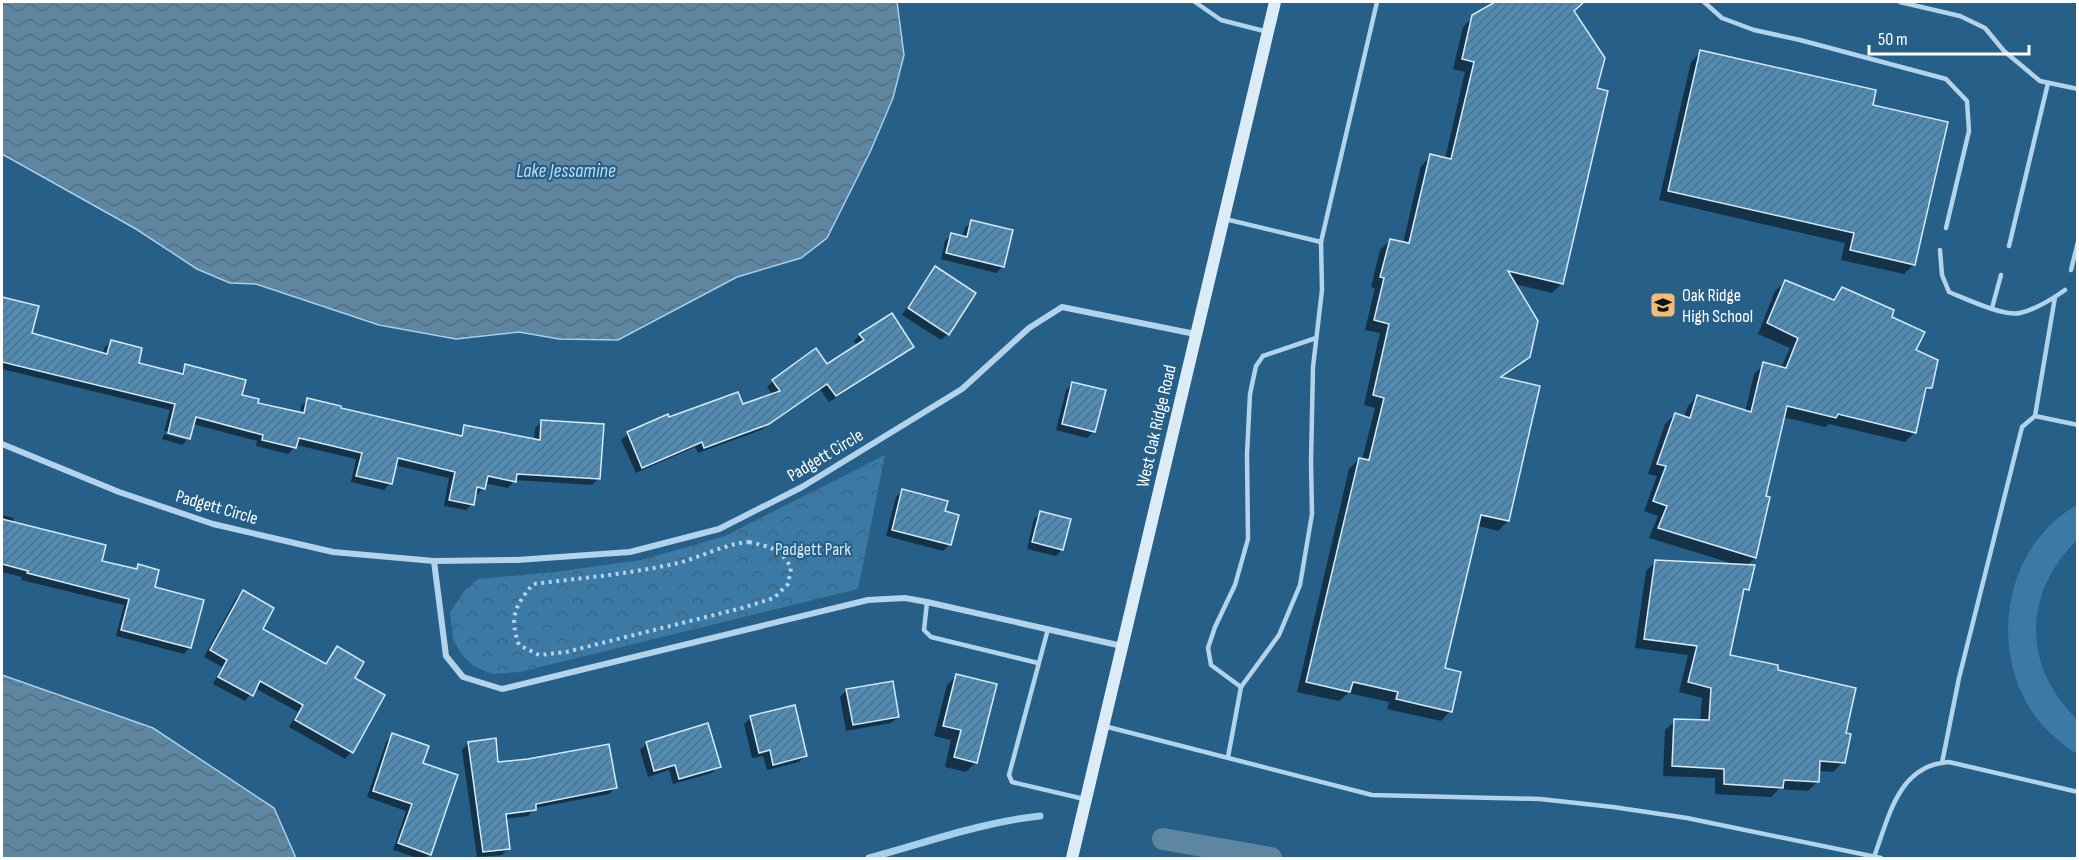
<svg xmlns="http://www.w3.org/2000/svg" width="2079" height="860" font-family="'Sofia Sans Condensed',sans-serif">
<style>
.forest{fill:url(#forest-crowns)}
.garden{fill:#3a7aa4}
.water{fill:url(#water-waves);stroke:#a6cfe9;stroke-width:1.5}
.shadow{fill:#0007}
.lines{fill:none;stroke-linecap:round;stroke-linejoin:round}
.stream{stroke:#a6cfe9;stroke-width:7}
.canal{stroke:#5f86a1;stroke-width:22}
.building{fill:url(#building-hatch);stroke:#d6eaf7;stroke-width:1.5}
.path{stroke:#b2d3e9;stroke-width:4;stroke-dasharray:3 4.5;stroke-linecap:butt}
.lane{stroke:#b2d3e9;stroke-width:4.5}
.street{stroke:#b2d3e9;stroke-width:6}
.secondary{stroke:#dcecf7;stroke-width:12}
.labels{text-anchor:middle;stroke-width:4.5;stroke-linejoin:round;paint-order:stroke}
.poi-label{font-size:18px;fill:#fff;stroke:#265f88;text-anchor:start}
.street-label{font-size:18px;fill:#fff;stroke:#265f88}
.park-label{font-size:18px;fill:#d6eaf7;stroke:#265f88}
.water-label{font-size:20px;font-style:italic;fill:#bddcf0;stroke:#265f88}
</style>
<defs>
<pattern id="forest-crowns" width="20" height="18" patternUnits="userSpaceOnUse" patternTransform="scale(1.5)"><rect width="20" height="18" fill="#3a7aa4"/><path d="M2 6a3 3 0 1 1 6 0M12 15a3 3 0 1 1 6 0" fill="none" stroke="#436378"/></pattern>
<pattern id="water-waves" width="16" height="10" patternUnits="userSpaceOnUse" patternTransform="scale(1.5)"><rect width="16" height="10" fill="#5f86a1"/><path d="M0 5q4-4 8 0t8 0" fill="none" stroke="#576f7f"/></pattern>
<pattern id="building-hatch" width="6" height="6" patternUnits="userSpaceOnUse" patternTransform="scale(1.5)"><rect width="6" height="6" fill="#528bb1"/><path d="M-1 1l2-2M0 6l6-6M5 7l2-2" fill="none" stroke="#507289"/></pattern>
</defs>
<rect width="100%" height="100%" fill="#265f88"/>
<path class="forest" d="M885,455L858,589L520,672L492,674L475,667L462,655L453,639L450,612L465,590L478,579L555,572L641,560L725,536Z"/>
<path class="garden" d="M2077,505V540C2023,593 2022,666 2077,719V754C2057,741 2038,724 2026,702C1990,636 2009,543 2077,505Z"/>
<g class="water">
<path d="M2,2H897L904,55L893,98L871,150L827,238L801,258L737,277L618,340L559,339L519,332L456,339L379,325L256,284L230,283L197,269L136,229L2,154Z"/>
<path d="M2,675L153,728L274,808L296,858H2Z"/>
</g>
<g class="shadow">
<path d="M1497,2H1582L1572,11L1596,89L1562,283L1552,293L1514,284L1528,356L1518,367L1501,378L1508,521L1498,531L1478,526L1443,670L1450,711L1441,721L1387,709L1389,702L1348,693L1339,701L1297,692L1349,469L1359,459L1362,460L1375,408L1364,405L1380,333L1365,330L1375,288L1371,287L1380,250L1390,240L1403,243L1421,166L1431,156L1445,159L1465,72L1453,69L1463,27L1473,17Z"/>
<path d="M1701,52L1871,106L1914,264L1904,274L1841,260L1845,243L1659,200L1691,62Z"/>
<path d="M971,222L1003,266L996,273L941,259L945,241L951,235L962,237L965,228Z"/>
<path d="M935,267L948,334L941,340L902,315L929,274Z"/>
<path d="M1785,282L1831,300L1842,288L1890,318L1914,351L1930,387L1923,395L1915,432L1905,442L1829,424L1825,427L1783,417L1764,498L1755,558L1746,566L1747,589L1741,595L1728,656L1777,671L1844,734L1843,762L1833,772L1818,771V781L1808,791L1779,789L1771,797L1715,794V778L1663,776L1665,730L1675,721L1700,722L1702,698L1679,692L1688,655L1635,648L1646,571L1656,561L1734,564L1649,538L1658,516L1644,511L1657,476L1648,474L1665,424L1675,414L1684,417L1688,406L1697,396L1745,412L1754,374L1764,364L1781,368L1790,348L1758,334L1775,291Z"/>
<path d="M2,299L37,308L30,334L103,354L104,348L111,342L137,364L179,374L186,366L256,404L300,414L301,406L308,399L339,409L458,437L465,427L534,441L535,428L542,422L599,478L592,485L515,480L508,488L484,483L483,488L477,495L474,494L472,504L466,510L444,506L449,478L394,465L390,483L384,490L351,482L356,459L296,445L288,454L256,446L257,441L193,424L189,438L182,445L162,439L164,434L187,440V437L164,431L170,410L2,369Z"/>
<path d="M860,335L912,347L905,353L829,402L820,389L761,430L698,453L695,447L636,473L621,440L628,434L669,419L742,406L773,395L767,387L773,381L827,366L857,346L854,341Z"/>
<path d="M1073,383L1094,431L1087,438L1056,430L1066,390Z"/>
<path d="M902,491L943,512L950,544L943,551L886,536L896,497Z"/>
<path d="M1041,513L1062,549L1056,556L1027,549L1034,519Z"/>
<path d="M2,515L14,518L12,523L100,562L135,570L139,566L190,647L184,654L116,636L124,605L21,580L22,577L2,572Z"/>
<path d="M243,592L261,630L324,665L337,648L353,678L383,696L351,752L345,759L289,727L298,712L255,688L245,701L213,684L222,667L204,657L236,598Z"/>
<path d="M957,675L976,762L966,772L945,767L951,740L934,736L947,685Z"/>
<path d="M847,690L898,717L891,723L846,731L840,697Z"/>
<path d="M751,718L805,756L799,762L767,770L763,756L752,758L744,724Z"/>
<path d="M393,735L421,764L429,854L425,858H418L393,850L406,811L367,797L386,742Z"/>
<path d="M468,743L497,764L616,787L609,794L535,808L528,816L505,819L508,848L502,855L477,857L462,750Z"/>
<path d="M647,743L719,766L712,773L673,784L669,770L648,777L640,750Z"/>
</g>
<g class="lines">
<path class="stream" d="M869,858C925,843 982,822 1040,816"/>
<path class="canal" d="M1163,839L1271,858"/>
</g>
<g class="building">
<path d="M1495,2H1584L1574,11L1605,58L1597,88L1608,91L1563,284L1508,271L1538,321L1530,357L1501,377L1540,386L1509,521L1481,515L1445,668L1461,672L1452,712L1396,699L1398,692L1353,682L1350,692L1306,682L1359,458L1369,460L1384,398L1373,395L1389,324L1374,320L1384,278L1380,277L1390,239L1409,243L1430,154L1451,159L1474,62L1462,59L1472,15Z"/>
<path d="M1700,50L1876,90L1873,105L1948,122L1915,265L1850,250L1854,233L1668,191Z"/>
<path d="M971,220L1013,230L1004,267L946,253L951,233L967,237Z"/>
<path d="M935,266L976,293L949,335L908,308Z"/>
<path d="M1785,280L1834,300L1842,287L1894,310L1892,317L1925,332L1916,350L1938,360L1932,388H1926L1916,433L1838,414L1836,418L1787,406L1766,496L1770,497L1756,558L1658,528L1667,506L1653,501L1666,466L1657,464L1675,413L1690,418L1697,395L1751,412L1763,362L1786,368L1798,338L1767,323Z"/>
<path d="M2,297L39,306L32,333L107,354L111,340L142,348L139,363L183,374L185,364L246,380L242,395L259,399L258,403L304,413L307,398L341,406V408L462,436L464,425L540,440L541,420L604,424L600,479L517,474L516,482L488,476L485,489L477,487L474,505L449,500L455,472L398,458L392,484L356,476L362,453L299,438L296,448L262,440L263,435L196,417L190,439L168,433L175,404L2,362Z"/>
<path d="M892,313L914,347L836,396L827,384L769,424L704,448L702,442L642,468L627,432L668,414L669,417L738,392L743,404L780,391L772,380L816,348L827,364L864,340L859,334Z"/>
<path d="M1072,382L1106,390L1095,432L1062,424Z"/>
<path d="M902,489L948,501L945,511L959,515L951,545L892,530Z"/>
<path d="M1040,511L1071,519L1063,550L1032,542Z"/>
<path d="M2,519L106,545L102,561L137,569L138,564L159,570L155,587L204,600L191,648L121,630L129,599L27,573L28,571L2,564Z"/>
<path d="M1655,560L1755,565L1749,590L1744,589L1730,655L1778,665V670L1856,688L1846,733L1851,734L1845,763L1820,761L1819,782L1784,780L1783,788L1724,784V769L1672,766L1674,719L1709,720L1711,688L1688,682L1697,646L1644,639Z"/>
<path d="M243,590L274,608L263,629L326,664L337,646L364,662L355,678L385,695L353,753L295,720L303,705L260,681L253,696L218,677L227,660L210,650Z"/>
<path d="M956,674L997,684L977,763L954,757L961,730L943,726Z"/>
<path d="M893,681L899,717L853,725L846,689Z"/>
<path d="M795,705L807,756L773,765L770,750L759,753L750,716Z"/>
<path d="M708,723L721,767L679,779L675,765L654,771L646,742Z"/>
<path d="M392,733L429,746L423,763L458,775L431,855L398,843L412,804L373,791Z"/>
<path d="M496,738L498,762L528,759L609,744L617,788L536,804V810L506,814L510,849L483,852L468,742Z"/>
</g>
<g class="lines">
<path class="path" d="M749,542C770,547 781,548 791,568L788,584L774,598L742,608L566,652L539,655L519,645C509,617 515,606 533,584C582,578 630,574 678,563C702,557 724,544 749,542Z"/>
<g class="lane">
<path d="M1195,2L1221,20L1268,32"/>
<path d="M1704,2L1722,18L1754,30L1800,40L1946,79L1967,101L1969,131L1946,228"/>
<path d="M1900,2L1960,16L1985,28L2004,51L2040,81L2078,89"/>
<path d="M1225,219L1321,242"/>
<path d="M2009,246L2048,83"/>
<path d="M1940,250L1942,275L1949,292C1964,298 2004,317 2020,313C2037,309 2051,300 2065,290"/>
<path d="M2071,270L2078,242"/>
<path d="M1992,308L2001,275"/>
<path d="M2035,416L2055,297"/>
<path d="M927,602L924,630L931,637L1038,663"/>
<path d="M1048,629L1009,775L1012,782L1084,799"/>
<path d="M1241,687L1211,665L1208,648L1215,627L1235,585L1248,539L1247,454L1250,394L1256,366L1263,356L1316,338"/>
<path d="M1104,726L1372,795L1540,799L1613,807L1687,818L1881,858"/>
<path d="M1228,757L1241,687L1279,635L1300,585L1312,514L1311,461L1313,367L1322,290L1321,242L1377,2"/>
<path d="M1942,763L1959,678L2022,427L2035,416L2078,425"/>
<path d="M1874,857C1889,817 1898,765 1949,762L2078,792"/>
</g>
<g class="street">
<path d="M2,444L119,492L213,524L333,552L434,561L517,560L630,552L719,529L802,487L962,389L1029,328L1062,307L1195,334"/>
<path d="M434,561L446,656L463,677L502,689L868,600L905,598L927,602L1122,646"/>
</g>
<path class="secondary" d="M1072,858L1275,2"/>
</g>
<defs>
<symbol id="school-square" viewBox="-11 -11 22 22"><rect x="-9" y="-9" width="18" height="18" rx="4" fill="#f2bc76" stroke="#265f88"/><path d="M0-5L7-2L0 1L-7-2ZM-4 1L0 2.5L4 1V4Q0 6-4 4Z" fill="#111"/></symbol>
</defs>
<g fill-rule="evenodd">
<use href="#school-square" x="1648" y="290" width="30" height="30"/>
</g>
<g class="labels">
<g class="poi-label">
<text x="1682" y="301">Oak Ridge<tspan x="1682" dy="21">High School</tspan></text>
</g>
<g class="street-label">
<text transform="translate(1156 426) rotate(-77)" y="6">West Oak Ridge Road</text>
<text transform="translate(825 455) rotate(-31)" y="6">Padgett Circle</text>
<text transform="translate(217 507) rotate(16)" y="6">Padgett Circle</text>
</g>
<g class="park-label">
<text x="813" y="555">Padgett Park</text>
</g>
<g class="water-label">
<text x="566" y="177">Lake Jessamine</text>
</g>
</g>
<rect width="2079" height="860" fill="none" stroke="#ffffff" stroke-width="6"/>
<path d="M1869 45v9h160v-9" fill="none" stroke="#ffffff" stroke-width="3"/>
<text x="1878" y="45" font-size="18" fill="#ffffff" stroke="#265f88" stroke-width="4.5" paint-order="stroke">50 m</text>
</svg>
